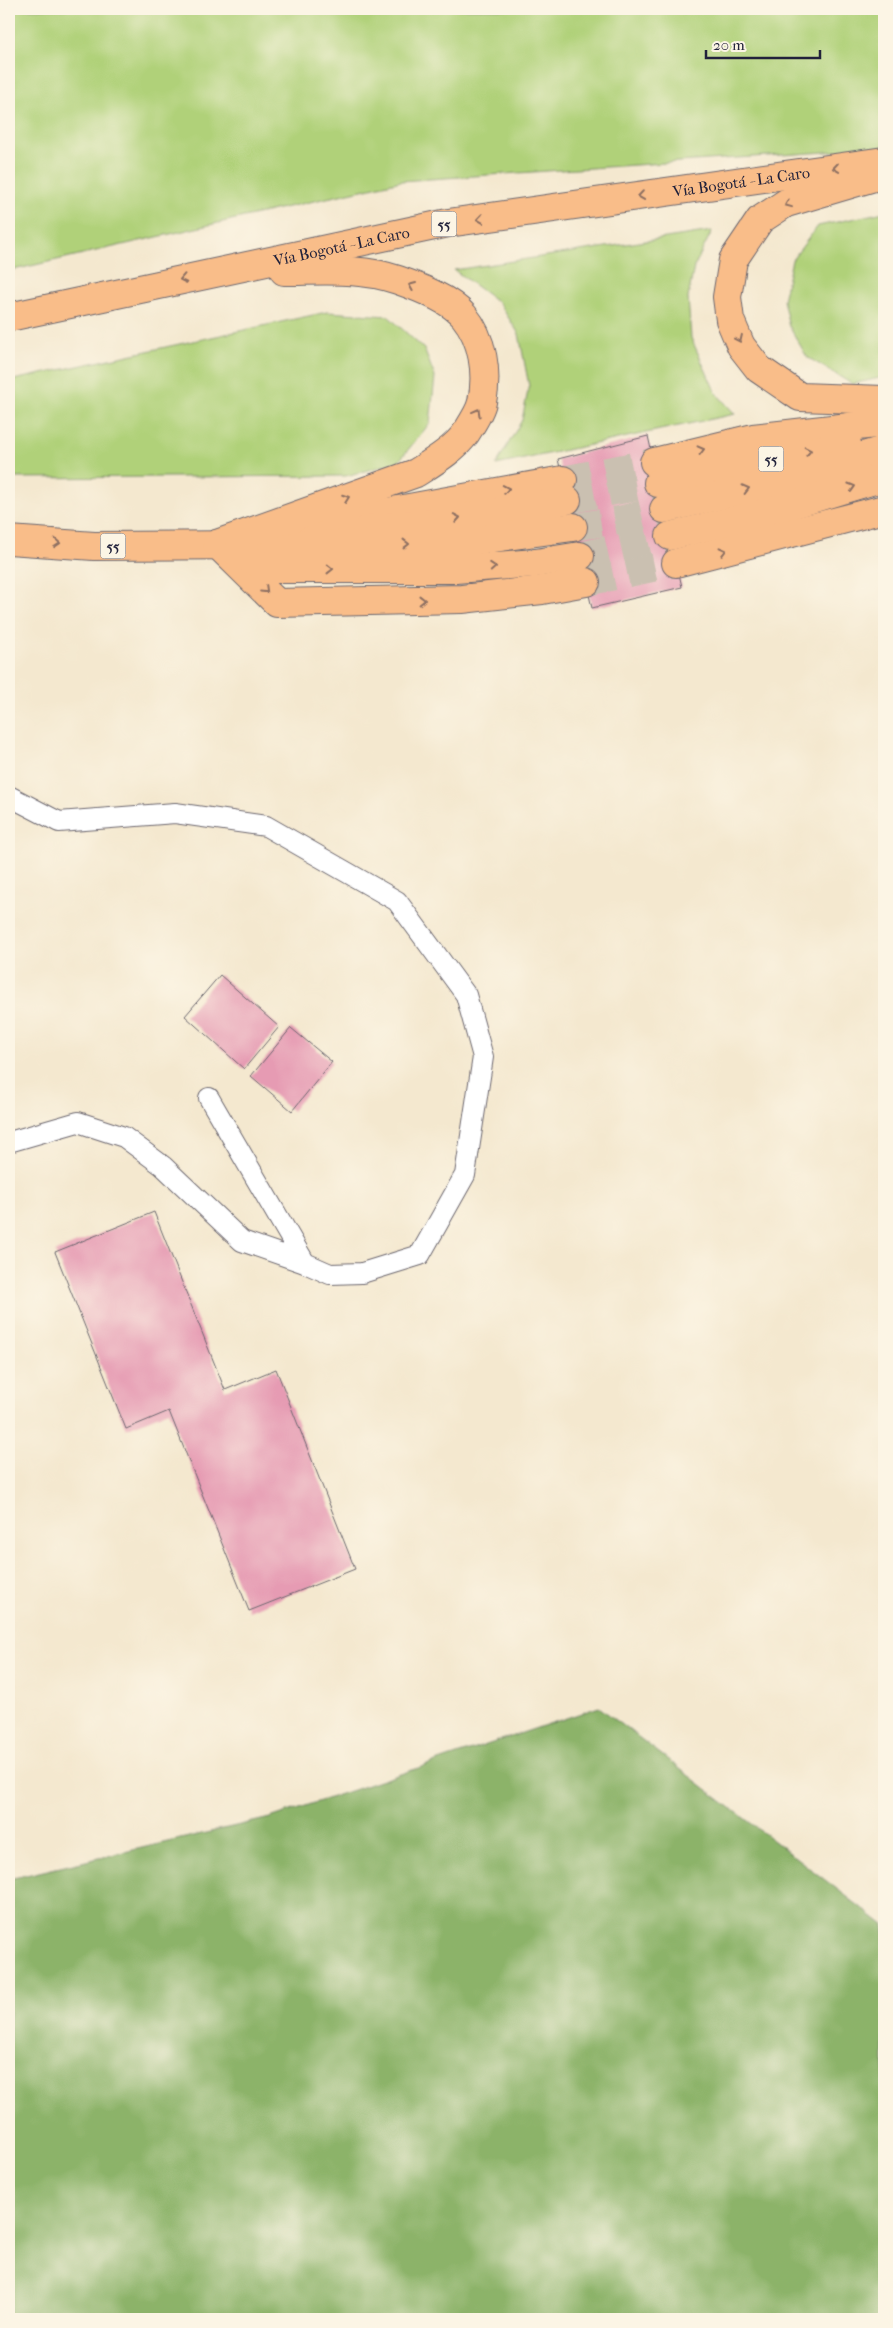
<svg xmlns="http://www.w3.org/2000/svg" width="893" height="2328" font-family="'IM FELL French Canon',serif">
<style>
.green{fill:#b0d179;stroke:#697a5a}
.forest{fill:#8cb369;stroke:#576a52}
.building{fill:#e69bb3}
.lines{fill:none;stroke-linecap:round;stroke-linejoin:round}
.primary-tunnel{stroke:#cac0b1;stroke-width:28;stroke-dasharray:28 14;stroke-linecap:butt}
.service-casing{stroke:#6c676f;stroke-width:22}
.primary-casing{stroke:#6c676f;stroke-width:30}
.service{stroke:#fff;stroke-width:20}
.primary{stroke:#f9bd89;stroke-width:28}
.oneway{stroke:#8e7062}
.labels{text-anchor:middle;stroke-width:4;stroke-linejoin:round;paint-order:stroke}
.shield{fill:#fcf5e5;stroke:#63616e;stroke-width:1}
.shield-label{font-size:15px;font-weight:bold;fill:#22223b}
.street-label{font-size:16px;fill:#22223b;stroke:#fcf5e5}
</style>
<rect width="100%" height="100%" fill="#fcf5e5"/>
<filter id="ink" filterUnits="userSpaceOnUse"><feTurbulence type="fractalNoise" baseFrequency=".02" numOctaves="2"/><feDisplacementMap in="SourceGraphic" scale="10" xChannelSelector="R" yChannelSelector="G"/><feConvolveMatrix kernelMatrix="1 2 1 2 8 2 1 2 1" color-interpolation-filters="sRGB"/></filter>
<filter id="wash" filterUnits="userSpaceOnUse"><feTurbulence type="fractalNoise" baseFrequency=".0096" numOctaves="4" result="noise"/><feDisplacementMap in="SourceGraphic" scale="20" xChannelSelector="R" yChannelSelector="G"/><feGaussianBlur stdDeviation="1.12" result="paint"/><feColorMatrix in="noise" values="0 0 0 0 0 0 0 0 0 0 0 0 0 0 0 0 0 1.4 0 .05"/><feComposite in="paint" operator="in"/></filter>
<g filter="url(#wash)">
<rect width="100%" height="100%" fill="#f4e8cf"/>
<g class="green">
<path d="M9,9H884V148L401,181L9,271Z"/>
<path d="M884,212V377L852,384L807,357L789,326L783,300L792,260L818,226Z"/>
<path d="M712,231L694,267L688,298L691,338L716,393L735,414L496,465L522,420L529,386L519,334L499,303L454,270Z"/>
<path d="M327,312L388,316L424,349L435,377L430,423L398,462L346,476L9,478V381Z"/>
</g>
<path class="forest" d="M599,1707L884,1925V2319H9V1879L270,1818Z"/>
<g id="blocks">
<g class="building">
<path d="M648,436L682,587L592,608L558,459Z"/>
<path d="M220,975L279,1027L244,1069L185,1016Z"/>
<path d="M291,1028L332,1062L292,1111L251,1076Z"/>
<path d="M154,1212L225,1390L276,1369L355,1569L249,1611L169,1411L126,1429L55,1252Z"/>
</g>
</g>
</g>
<g filter="url(#ink)">
<use href="#blocks" fill-opacity="0" stroke="#6c676f" stroke-width="1"/>
<g class="lines">
<g class="primary-tunnel">
<path d="M563,480L654,462"/>
<path d="M567,500L658,483"/>
<path d="M573,527L619,520L664,509"/>
<path d="M580,556L670,536"/>
<path d="M586,582L676,563"/>
</g>
<defs>
<g id="service">
<path d="M9,796L59,822L175,813L266,826L397,901L466,995L483,1057L465,1175L420,1255L362,1273L330,1274L305,1263L209,1098"/>
<path d="M9,1142L78,1122L124,1137L163,1166L242,1241L305,1263"/>
</g>
<g id="primary">
<path d="M884,174L786,203L760,220L733,260L727,297L730,320L741,346L759,369L800,397L884,400"/>
<path id="s1" d="M9,317L448,223L884,161"/>
<path d="M654,462L753,438L884,423"/>
<path d="M658,483L847,444"/>
<path d="M664,509L764,485L884,450"/>
<path d="M305,527L563,480"/>
<path d="M368,529L444,521L567,500"/>
<path d="M670,536L771,511L884,477"/>
<path d="M9,540L94,546L449,544L573,527"/>
<path d="M217,544L416,473C433,462 455,449 466,433C471,425 480,412 482,402C488,373 483,339 464,316C450,299 418,287 398,280C362,267 321,271 284,271"/>
<path d="M217,544L277,603L462,599L542,590L586,582"/>
<path d="M237,553L270,569H455L536,563L580,556"/>
<path d="M676,563L884,509"/>
</g>
</defs>
<use href="#service" class="service-casing"/>
<use href="#primary" class="primary-casing"/>
<use href="#service" class="service"/>
<use href="#primary" class="primary"/>
</g>
<defs><path id="oneway-chevron" d="M-2-3.5L2.5 0L-2 3.5" fill="none" stroke-width="1.6" stroke-linecap="round" stroke-linejoin="round" transform="scale(1.25)"/></defs>
<g class="oneway">
<use href="#oneway-chevron" transform="translate(836 168) rotate(172)"/>
<use href="#oneway-chevron" transform="translate(641 196) rotate(172)"/>
<use href="#oneway-chevron" transform="translate(788 204) rotate(158)"/>
<use href="#oneway-chevron" transform="translate(480 219) rotate(172)"/>
<use href="#oneway-chevron" transform="translate(183 279) rotate(168)"/>
<use href="#oneway-chevron" transform="translate(412 286) rotate(-157)"/>
<use href="#oneway-chevron" transform="translate(739 339) rotate(65)"/>
<use href="#oneway-chevron" transform="translate(477 412) rotate(-61)"/>
<use href="#oneway-chevron" transform="translate(701 450) rotate(-14)"/>
<use href="#oneway-chevron" transform="translate(808 451) rotate(-11)"/>
<use href="#oneway-chevron" transform="translate(852 487) rotate(-17)"/>
<use href="#oneway-chevron" transform="translate(506 489) rotate(-10)"/>
<use href="#oneway-chevron" transform="translate(746 489) rotate(-14)"/>
<use href="#oneway-chevron" transform="translate(346 498) rotate(-20)"/>
<use href="#oneway-chevron" transform="translate(457 518) rotate(-10)"/>
<use href="#oneway-chevron" transform="translate(57 543) rotate(4)"/>
<use href="#oneway-chevron" transform="translate(406 544)"/>
<use href="#oneway-chevron" transform="translate(723 551) rotate(-14)"/>
<use href="#oneway-chevron" transform="translate(493 567) rotate(-4)"/>
<use href="#oneway-chevron" transform="translate(330 569)"/>
<use href="#oneway-chevron" transform="translate(265 590) rotate(44)"/>
<use href="#oneway-chevron" transform="translate(422 600) rotate(-1)"/>
</g>
</g>
<g class="labels">
<g class="shield">
<rect x="431.5" y="211.5" width="25" height="25" rx="4"/>
<rect x="758.5" y="446.5" width="25" height="25" rx="4"/>
<rect x="100.5" y="533.5" width="25" height="25" rx="4"/>
</g>
<g class="shield-label">
<text x="444" y="229">55</text>
<text x="771" y="464">55</text>
<text x="113" y="551">55</text>
</g>
<g class="street-label">
<text dy="6" stroke="none"><textPath href="#s1" startOffset="745">Vía Bogotá - La Caro</textPath></text>
<text dy="6" stroke="none"><textPath href="#s1" startOffset="340">Vía Bogotá - La Caro</textPath></text>
</g>
</g>
<rect width="893" height="2328" fill="none" stroke="#fcf5e5" stroke-width="30"/>
<path d="M706 50v8h114v-8" fill="none" stroke="#22223b" stroke-width="2.5"/>
<text x="713" y="50" font-size="15" fill="#22223b" stroke="#fcf5e5" stroke-width="4" paint-order="stroke">20 m</text>
</svg>
